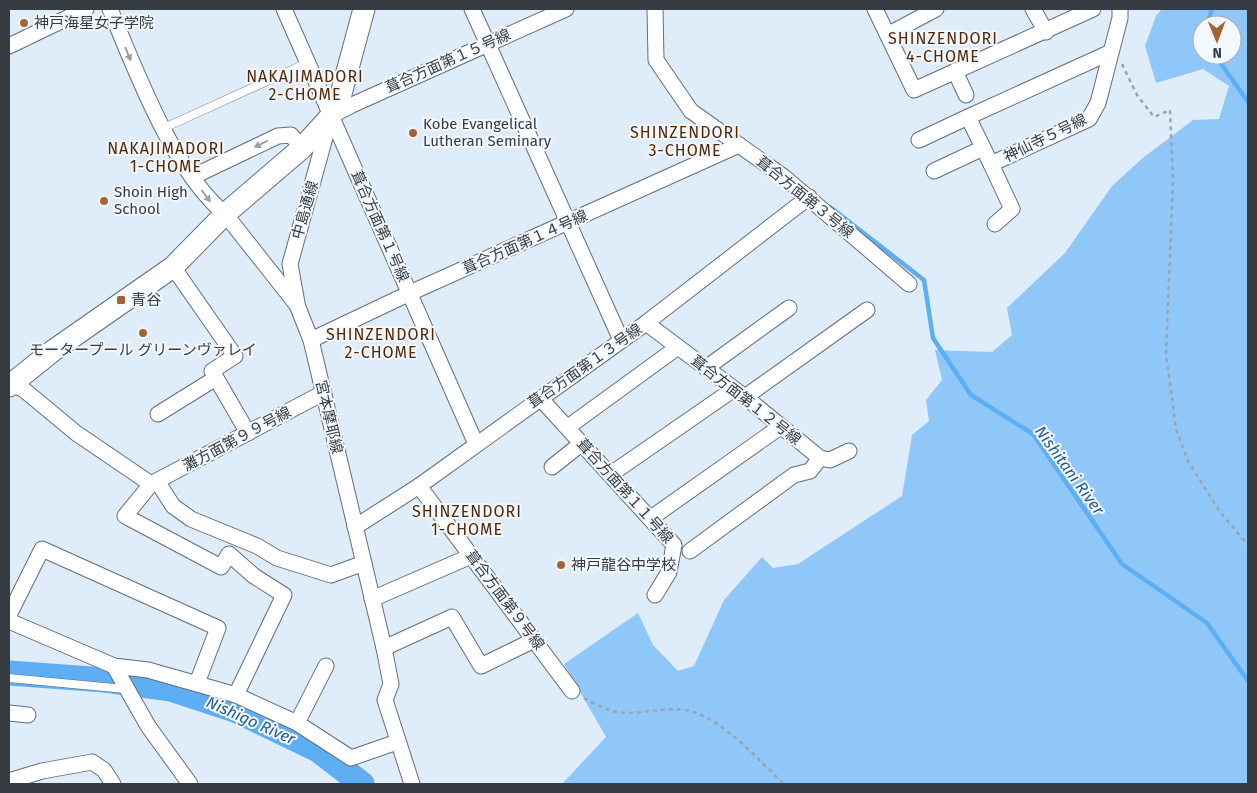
<svg xmlns="http://www.w3.org/2000/svg" width="1257" height="793" font-family="'Fira Sans','Noto Sans JP',sans-serif">
<style>
.green{fill:#90c7f9;fill-rule:evenodd}
.lines{fill:none;stroke-linecap:round;stroke-linejoin:round}
.stream{stroke:#5daef3;stroke-width:4.5}
.river{stroke:#5daef3;stroke-width:25}
.lane-casing{stroke:#626e79;stroke-width:9}
.street-casing{stroke:#626e79;stroke-width:17}
.secondary-casing{stroke:#626e79;stroke-width:23}
.path{stroke:#9aa4ae;stroke-width:2.5;stroke-dasharray:4 4;stroke-linecap:butt}
.lane{stroke:#fff;stroke-width:8}
.street{stroke:#fff;stroke-width:15}
.secondary{stroke:#fff;stroke-width:21}
.oneway{fill:#9a9ea0}
.poi-dot{fill:#a66232;stroke:#f3f8fe;stroke-width:2}
.labels{text-anchor:middle;stroke-width:4;stroke-linejoin:round;paint-order:stroke}
.poi-label{font-size:15px;fill:#363c41;stroke:#f3f8fe;text-anchor:start}
.street-label{font-size:15px;fill:#363c41;stroke:#f3f8fe}
.neighbourhood-label{font-size:16px;letter-spacing:1px;fill:#552804;stroke:#f3f8fe}
.water-label{font-size:16px;font-style:italic;fill:#235c8a;stroke:#f3f8fe}
</style>
<rect width="100%" height="100%" fill="#dfecf9"/>
<path class="green" d="M1162,9H1248V784H562L606,737L564,664L638,613L653,645L678,671L694,666L724,600L762,557L773,568L798,564L902,496L912,435L929,421L926,400L942,380L935,350L992,352L1012,335L1007,308L1065,253L1112,186L1144,157L1193,120L1219,119L1229,86L1203,69L1156,83L1145,46L1156,16ZM1202,25H1232V55H1202Z"/>
<g class="lines">
<g class="stream">
<path d="M1207,25L1212,9"/>
<path d="M1215,55L1248,102"/>
<path d="M830,207L924,280L933,338L971,395L1033,434L1122,564L1207,623L1248,681"/>
</g>
<path class="river" d="M9,673L105,680L171,689L235,710L318,750L362,784"/>
<defs>
<g id="lane">
<path d="M164,128L307,63"/>
<path d="M9,678L125,689"/>
</g>
<g id="street">
<path d="M110,9C136,71 173,171 225,214L297,305L311,340L384,648L391,684L385,700L412,784"/>
<path d="M284,9L476,444"/>
<path d="M472,9L621,340"/>
<path d="M655,9L656,60L691,111L784,177L909,284"/>
<path d="M875,9L914,90L1093,9"/>
<path d="M1033,9L1046,32"/>
<path d="M889,34L936,9"/>
<path d="M9,46L86,9"/>
<path d="M1111,52L968,117L991,164L1089,119L1098,103L1120,18V9"/>
<path d="M955,71L966,95"/>
<path d="M919,140L968,117"/>
<path d="M991,164L1012,209L995,224"/>
<path d="M934,171L983,148"/>
<path d="M192,177L278,136L291,135L302,148"/>
<path d="M173,267L235,356L212,371L248,433"/>
<path d="M297,303L290,264L331,116L352,105L566,9"/>
<path d="M646,323L745,397L820,458L830,460L849,451"/>
<path d="M311,340L410,293L739,145"/>
<path d="M706,368L789,308"/>
<path d="M9,384L23,389L76,433L151,484"/>
<path d="M745,397L867,310"/>
<path d="M540,398L674,545L669,572L655,595"/>
<path d="M158,414L216,378"/>
<path d="M568,427L678,347"/>
<path d="M552,467L582,443"/>
<path d="M611,474L734,389"/>
<path d="M157,481L173,506L191,519L257,546L277,558L331,575L364,563"/>
<path d="M419,486L572,691"/>
<path d="M651,518L780,427"/>
<path d="M355,527L419,486L646,323L809,197"/>
<path d="M690,551L794,475L810,471L820,458"/>
<path d="M372,599L471,556"/>
<path d="M9,615L42,549L218,628L197,683"/>
<path d="M9,621L114,666L148,670L236,695L297,723L351,758L397,742"/>
<path d="M384,648L452,617L481,666L534,640"/>
<path d="M114,666L148,726L190,784"/>
<path d="M236,695L284,595L254,576L229,554L221,567L125,516L151,484L323,393"/>
<path d="M9,713L28,715"/>
<path d="M297,723L326,666"/>
<path d="M9,781L42,771L92,762L104,770L113,784"/>
</g>
<path id="secondary" d="M9,386L54,350L173,267L225,214L302,148L331,116L341,94L364,9"/>
</defs>
<use href="#lane" class="lane-casing"/>
<use href="#street" class="street-casing"/>
<use href="#secondary" class="secondary-casing"/>
<g class="path">
<path d="M1122,64L1137,95L1154,117L1170,110L1173,180L1166,354L1176,429L1188,461L1220,512L1248,545"/>
<path d="M584,698C596,705 612,713 627,713C646,713 664,707 684,710C720,715 758,760 784,784"/>
</g>
<use href="#lane" class="lane"/>
<use href="#street" class="street"/>
<use href="#secondary" class="secondary"/>
</g>
<defs><path id="oneway-solid" d="M-6-.8H1V-3.2L6.5 0L1 3.2V.8H-6Z" transform="scale(1.25)"/></defs>
<g class="oneway">
<use href="#oneway-solid" transform="translate(128 54) rotate(67)"/>
<use href="#oneway-solid" transform="translate(261 144) rotate(154)"/>
<use href="#oneway-solid" transform="translate(206 196) rotate(53)"/>
</g>
<g class="poi-dot">
<circle cx="24" cy="23" r="5"/>
<circle cx="413" cy="133" r="5"/>
<circle cx="104" cy="201" r="5"/>
<rect x="116" y="295" width="10" height="10" rx="2.5"/>
<circle cx="143" cy="333" r="5"/>
<circle cx="561" cy="565" r="5"/>
</g>
<g class="labels">
<g class="poi-label">
<text x="34" y="28">神戸海星女子学院</text>
<text x="423" y="129">Kobe Evangelical<tspan x="423" dy="17">Lutheran Seminary</tspan></text>
<text x="114" y="197">Shoin High<tspan x="114" dy="17">School</tspan></text>
<text x="131" y="305">青谷</text>
<text x="143" y="355" text-anchor="middle">モータープール グリーンヴァレイ</text>
<text x="571" y="570">神戸龍谷中学校</text>
</g>
<g class="street-label">
<text transform="translate(448 61) rotate(-24)" y="5">葺合方面第１５号線</text>
<text transform="translate(1045 138) rotate(-26)" y="5">神仙寺５号線</text>
<text transform="translate(805 197) rotate(39)" y="5">葺合方面第３号線</text>
<text transform="translate(305 210) rotate(-74)" y="5">中島通線</text>
<text transform="translate(380 226) rotate(66)" y="5">葺合方面第１号線</text>
<text transform="translate(525 242) rotate(-24)" y="5">葺合方面第１４号線</text>
<text transform="translate(585 366) rotate(-35)" y="5">葺合方面第１３号線</text>
<text transform="translate(746 400) rotate(38)" y="5">葺合方面第１２号線</text>
<text transform="translate(329 417) rotate(77)" y="5">宮本摩耶線</text>
<text transform="translate(237 439) rotate(-28)" y="5">灘方面第９９号線</text>
<text transform="translate(625 491) rotate(48)" y="5">葺合方面第１１号線</text>
<text transform="translate(505 600) rotate(53)" y="5">葺合方面第９号線</text>
</g>
<g class="neighbourhood-label">
<text x="943" y="44">SHINZENDORI<tspan x="943" dy="18">4-CHOME</tspan></text>
<text x="305" y="82">NAKAJIMADORI<tspan x="305" dy="18">2-CHOME</tspan></text>
<text x="685" y="138">SHINZENDORI<tspan x="685" dy="18">3-CHOME</tspan></text>
<text x="166" y="154">NAKAJIMADORI<tspan x="166" dy="18">1-CHOME</tspan></text>
<text x="381" y="340">SHINZENDORI<tspan x="381" dy="18">2-CHOME</tspan></text>
<text x="467" y="517">SHINZENDORI<tspan x="467" dy="18">1-CHOME</tspan></text>
</g>
<g class="water-label">
<text transform="translate(1070 470) rotate(54)" y="6">Nishitani River</text>
<text transform="translate(251 720) rotate(24)" y="6">Nishigo River</text>
</g>
</g>
<rect width="1257" height="793" fill="none" stroke="#363c41" stroke-width="20"/>
<g transform="translate(1217 40) rotate(179)"><circle r="24" fill="#f3f8fe" stroke="#a7adb2"/>
<path d="M0-4L9 19L0 12L-9 19Z" fill="#a66232"/>
<text y="-8" font-size="14" font-weight="bold" text-anchor="middle" fill="#363c41">N</text>
</g>
</svg>
